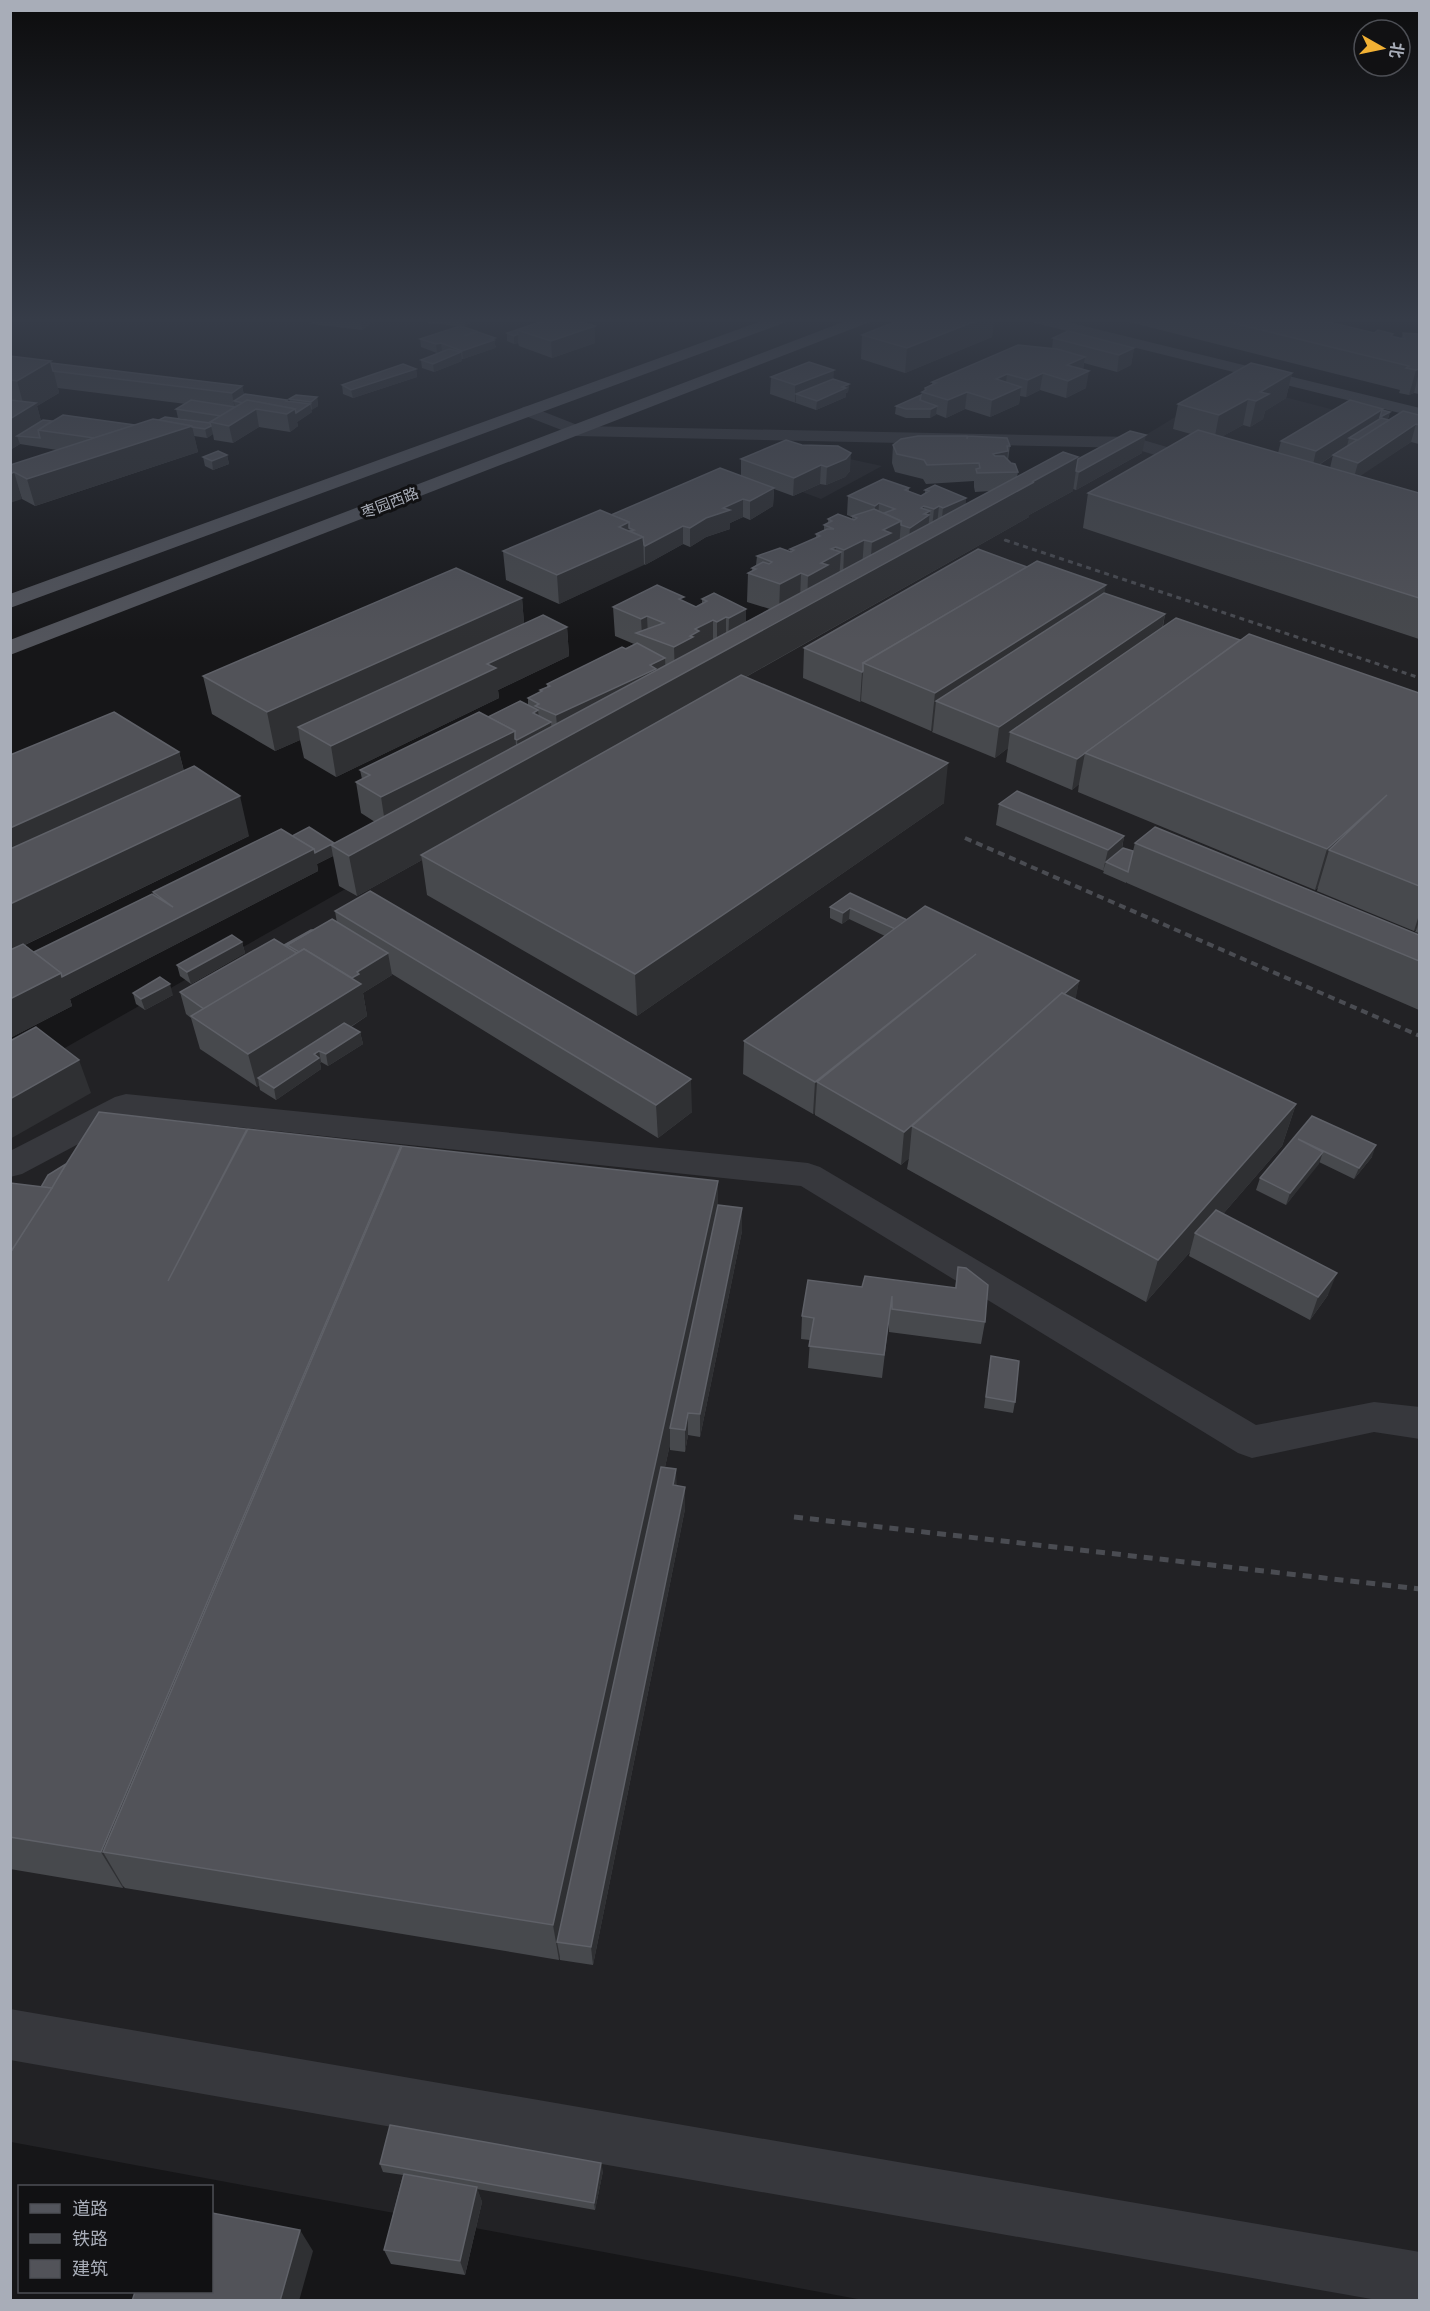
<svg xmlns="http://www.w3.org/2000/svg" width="1430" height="2311" font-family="Barlow,'Noto Sans SC',sans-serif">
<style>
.built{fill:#222225}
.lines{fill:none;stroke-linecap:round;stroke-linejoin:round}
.street{fill:#37383d;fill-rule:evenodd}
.secondary{fill:#45474d;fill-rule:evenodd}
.primary{fill:#53555c;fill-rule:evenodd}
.rail-far3{stroke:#4a4c52;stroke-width:2;stroke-dasharray:4 3;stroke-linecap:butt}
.rail-far2{stroke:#4a4c52;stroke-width:3;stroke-dasharray:5 4.5;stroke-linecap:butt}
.rail-far1{stroke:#4a4c52;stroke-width:4;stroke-dasharray:7 5;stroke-linecap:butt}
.rail{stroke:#4a4c52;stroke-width:5;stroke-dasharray:9 7;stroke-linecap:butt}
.wall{fill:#47494d;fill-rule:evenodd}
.shaded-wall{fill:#2f3033}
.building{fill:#525359;stroke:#5f6168;stroke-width:1.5}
.labels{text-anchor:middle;stroke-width:6;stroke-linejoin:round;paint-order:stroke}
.far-street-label{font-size:15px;fill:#a8adb8;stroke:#111113}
</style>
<rect width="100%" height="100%" fill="#161618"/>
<g class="built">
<path d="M1231,383L1419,432V2300H863L11,2142L10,1079L1126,447Z"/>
<path d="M808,450L882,466L821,499L755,474Z"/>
</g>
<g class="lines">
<g class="street">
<path d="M529,406L580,426L1133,437L1211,460L1213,464L1211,468L1204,470L1132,448L577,436L523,415L520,411L523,407Z"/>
<path d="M126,1094L808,1163L820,1167L1256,1425L1374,1402L1420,1407V1439L1374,1432L1252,1458L1238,1453L801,1186L131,1116L22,1174L10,1177V1151L115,1097Z"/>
<path d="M10,2009L1420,2252V2300H1377L10,2060Z"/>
</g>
<path class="secondary" d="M1021,317H1047L1420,408V418L1023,320Z"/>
<g class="primary">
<path d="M772,317H794L792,320L10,608V594Z"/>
<path d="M856,317H877L875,320L10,655V640Z"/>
</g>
<path class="rail-far3" d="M1004,540L1010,542"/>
<path class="rail-far2" d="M1005,540L1420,678"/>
<path class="rail-far1" d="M965,838L1420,1036"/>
<path class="rail" d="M794,1517L1420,1589"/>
</g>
<g class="wall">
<path d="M310,317H376L377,319L362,330L311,324Z"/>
<path d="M427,317H479L465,327L476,331V332L496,346L495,348L463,359H461L462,361L434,372L422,368L421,360L442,351L437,353L421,347L420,339L458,326L427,323Z"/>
<path d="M551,317H574V319L595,343L552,358L519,346L518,343L514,344L507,341V333L554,318Z"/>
<path d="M576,317H602V320L597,322Z"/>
<path d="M902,317H994L992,337L905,373L861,359L862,335L891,323V321Z"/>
<path d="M1109,317H1314L1313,318L1401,339L1403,333L1419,334V394L1414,393L1409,395L1399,393L1400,390Z"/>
<path d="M1053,338L1134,348L1131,365L1117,372L1084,363L1083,370L1086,388L1066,398L1040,390L1026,397L1020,396L1019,404L990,417L965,409L946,418L936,414L930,418H906L895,414L896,406L921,395L922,392L924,391L925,388L932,384V382L1052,349Z"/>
<path d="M10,356L51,363L242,386L244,395L287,400L288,401H290L289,399L317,397L318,406L311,410L312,412L297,422L298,426L290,432L259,427L233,443L214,440L213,434L207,438L194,436L198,452L35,506L22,499L10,465L57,450L20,444L10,450ZM58,388L186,404L176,409L178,418L210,423L159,420L135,425L41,421L37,406L59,393Z"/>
<path d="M416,369L417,377L353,398L343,394L342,385Z"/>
<path d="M1292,373L1286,398L1265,411L1263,419L1250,427L1243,425L1221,437L1278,453L1281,441L1382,410L1390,412L1388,419L1389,420L1419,415V444L1411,442L1359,476L1419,493V639L1083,528L1088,493L1191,434L1173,429L1178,404ZM1347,446L1333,455L1330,468L1319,465Z"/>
<path d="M771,377L833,379L849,384L848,392L846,393V397L816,410L770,394Z"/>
<path d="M967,439L1010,446L1008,460L1018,472L1017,477L1078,459L1142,453L1076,490L1073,489V491L1029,515V517L746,677L944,803L637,1016L427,895L422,860L357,896L339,886L333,856L317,864L318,871L70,999L72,1006L10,1038V755L179,752L184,771L249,836L25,945L34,952L153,895V892L292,836L334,843L375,822L361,813L356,782L362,779L360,770L488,717L528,705V698L540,692V690L547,687V684L634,644L615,636L613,607L685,602L696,607L702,603V599L746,609V622L770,609L747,602L748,573L752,571V568L756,565L757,556L790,552V549L816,538V534L824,530V525L828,523V519H852V517L847,515L848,496L909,488V491L921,496L925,494V490L966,498L965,505L990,491L975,492L974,487V481L926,484L923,479L895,472L892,463L893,445Z"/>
<path d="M786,440L850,471L845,477L826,485L820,484L793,496L774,489L773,506L750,520L743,517L730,523V529L706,537L690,547L683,544L645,565L644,564L559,604L506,580L503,551L611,515L741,476V459Z"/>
<path d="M227,455L229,464L213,470L205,466L203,457Z"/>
<path d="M1104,593L1165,614L1163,627L1240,640L1419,693V933L1415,932L1417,928L1414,931L1317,891L1318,887L1315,890L1078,792L1079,784L1072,790L1006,762L1008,748L995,758L932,732L933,730L931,731L861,701L860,702L803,678L804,648Z"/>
<path d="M522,598L524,624L567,627L569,656L498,690L499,698L336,777L304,758L300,740L275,751L212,714L203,676Z"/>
<path d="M999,804L1124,836L1122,849L1133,851L1135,843L1419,935V1010L1127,883V882L1126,883L1103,873L1104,871L996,825Z"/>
<path d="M850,893L907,920L1079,981L1075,999L1296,1104L1282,1146L1223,1214L1328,1295L1310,1320L1189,1256L1190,1252L1146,1302L907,1169L909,1158L901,1165L815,1115V1113L813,1114L743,1074L744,1041L885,936L849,919L842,924L830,918V907Z"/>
<path d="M335,911L692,1112L658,1138L392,974V975L363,993L367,1016L351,1027L360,1032L363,1044L328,1066L321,1062L320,1063L321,1069L276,1100L260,1090L259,1085L257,1087L200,1049L191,1018L186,1014L180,992L284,945L313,930L337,923Z"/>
<path d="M242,942L245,953L191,984L180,976L177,965Z"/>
<path d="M133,993L173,995L145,1010L136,1004Z"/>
<path d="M1312,1116L1372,1157L1354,1179L1319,1162L1286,1205L1256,1190L1260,1178Z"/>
<path d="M247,1131L401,1148L718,1181V1208L742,1231L700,1437L688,1435L685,1452L670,1450V1444L665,1467L677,1486L685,1509L593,1965L560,1960V1957L559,1960L125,1888L123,1886V1888L10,1869V1183L41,1187Z"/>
<path d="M958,1267L985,1322L981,1344L889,1332V1319L882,1378L808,1368L810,1340L801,1339L802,1316L862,1287L955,1288Z"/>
<path d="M991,1356L1015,1402L1013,1413L984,1408Z"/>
<path d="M380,2164L603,2171L595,2210L477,2189L482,2202L465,2275L391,2264L384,2250L403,2175L383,2172Z"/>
</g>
<g class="shaded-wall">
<path d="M360,317H376L377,319L362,330Z"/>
<path d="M464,317H479L465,327Z"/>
<path d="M597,317H602V320L597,322Z"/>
<path d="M986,317H994L992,337L905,373L907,348Z"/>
<path d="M595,326V343L552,358L551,341Z"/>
<path d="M518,334V343L514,344V336Z"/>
<path d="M495,338V348L463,359L462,351Z"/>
<path d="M441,343L442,351L437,353L436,344Z"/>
<path d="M1134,348L1131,365L1117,372L1119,355Z"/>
<path d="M461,352L462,361L434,372L433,364Z"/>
<path d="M1085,357L1082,374L1067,365Z"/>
<path d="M51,361L59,393L37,406L43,429L17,436L20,444L10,450V419L25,410L17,381Z"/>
<path d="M416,369L417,377L353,398L351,390Z"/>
<path d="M1419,369V372L1414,393L1409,395L1416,370Z"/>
<path d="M834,370L833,387L796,394V402L795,403V385Z"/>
<path d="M1089,371L1086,388L1066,398L1068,381Z"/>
<path d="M1043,373L1040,390L1026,397L1028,380Z"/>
<path d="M1292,373L1286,398L1265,411L1263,419L1250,427L1256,401L1260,392Z"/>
<path d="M1007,374L1005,391L996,379Z"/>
<path d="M849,384L848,392L846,393V397L816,410L817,401Z"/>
<path d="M242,386L245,403L234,401L235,410L232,393Z"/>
<path d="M1021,387L1019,404L990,417L992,400Z"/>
<path d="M967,392L965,409L946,418L948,400Z"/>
<path d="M317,397L318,406L312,410L311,402Z"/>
<path d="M1248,399L1243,425L1214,441L1219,415Z"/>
<path d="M310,404L312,412L297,422L298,426L290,432L287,414L295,409Z"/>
<path d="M937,406L936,415L930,418L931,409Z"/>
<path d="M256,409L259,427L233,443L229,426Z"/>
<path d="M1383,409L1378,426L1349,438L1347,446L1312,469L1316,451Z"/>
<path d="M1390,412L1387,421L1382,417Z"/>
<path d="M1416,424L1411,442L1353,481L1358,463Z"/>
<path d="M192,426L198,452L35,506L27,479Z"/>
<path d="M211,426L213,434L207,438L205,429Z"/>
<path d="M1146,435L1142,453L1076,490L1079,472Z"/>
<path d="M1008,451L1006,469L993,454Z"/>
<path d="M851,453L850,471L845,477L826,485L827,467Z"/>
<path d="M227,455L229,464L213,470L212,461Z"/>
<path d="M1078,457L1073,491L1029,515V517L426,857L421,855L422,860L357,896L349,856L558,736L556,715L665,658L666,678Z"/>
<path d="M821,465L820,484L793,496L794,478Z"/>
<path d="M14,472L22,499L10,503V474Z"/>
<path d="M774,488L773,506L750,520V501Z"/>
<path d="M966,498L964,516L941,527L943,508Z"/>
<path d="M743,499V517L730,523V529L706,537L690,547V528L723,508Z"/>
<path d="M879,503L878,518L874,517L875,506Z"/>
<path d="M924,506L923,519L924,514L930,511L928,530L908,547L910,528L921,508Z"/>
<path d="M939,506L937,525L932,528L934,509Z"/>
<path d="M901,521L899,548L870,570L872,542L883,530Z"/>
<path d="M629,522L630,539L643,537L644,565L559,604L557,575L619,527Z"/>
<path d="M683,526V544L645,565V546Z"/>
<path d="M864,540L862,568L843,578L844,550Z"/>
<path d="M836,547L835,555L841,552L839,580L807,604L808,576L821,563L831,549Z"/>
<path d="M801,573L800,601L779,612L780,584Z"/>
<path d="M1106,585L1099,622L936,701L933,730L931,731L935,693Z"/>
<path d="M522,598L525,635L298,727L300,740L275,751L267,712Z"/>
<path d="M746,609V638L728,647L729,618Z"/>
<path d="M1165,614L1159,643L1010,732L1008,748L995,758L999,727Z"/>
<path d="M647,616L648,637L642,635L641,619Z"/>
<path d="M726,617V646L717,651V622Z"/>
<path d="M713,620V649L675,676L674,647L690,636L695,629Z"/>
<path d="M567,627L569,656L498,690L499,698L336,777L331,746L487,664Z"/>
<path d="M863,671L861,701L860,702L862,672Z"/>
<path d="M538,710L540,728L551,722L553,743L519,761L517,740L533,713Z"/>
<path d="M515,731L517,761L386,829L381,797Z"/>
<path d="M179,752L189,792L10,875V828Z"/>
<path d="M1085,753L1079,784L1072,790L1077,759Z"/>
<path d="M948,763L944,803L637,1016L635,974Z"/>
<path d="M1387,795L1329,850L1318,887L1315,890L1327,849Z"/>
<path d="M240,796L249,836L10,952V904Z"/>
<path d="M1124,836L1120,858L1106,862L1103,871L1108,850Z"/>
<path d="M331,845L333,856L317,864L318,871L70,999L72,1006L10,1038V999L314,849Z"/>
<path d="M850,908L849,919L842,924L843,913Z"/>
<path d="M1419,915V920L1417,928L1414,931Z"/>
<path d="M242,942L245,953L191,984L187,972Z"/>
<path d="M388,953L392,975L363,993L367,1016L264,1082L258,1078L259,1085L257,1087L248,1054L357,972Z"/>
<path d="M976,954L817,1082L815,1113L813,1114L815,1082Z"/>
<path d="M1079,981L1073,1014L912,1126L909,1158L901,1165L904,1132Z"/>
<path d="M170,984L173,995L145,1010L141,999Z"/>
<path d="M360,1032L363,1044L328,1066L326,1054Z"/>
<path d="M319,1051L321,1062L320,1063L321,1069L276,1100L274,1088L314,1054Z"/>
<path d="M79,1060L91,1093L10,1139V1099Z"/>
<path d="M691,1079L692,1112L658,1138L656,1105Z"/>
<path d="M1296,1104L1282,1146L1203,1237L1195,1233L1190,1252L1146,1302L1158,1260Z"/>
<path d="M1376,1145L1372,1157L1354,1179L1359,1168Z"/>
<path d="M401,1146L408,1188L103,1852L123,1886V1888L101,1852Z"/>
<path d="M1323,1152L1319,1164L1286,1205L1290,1193Z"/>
<path d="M718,1181V1224L670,1428V1444L563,1943L557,1942L560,1957L559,1960L553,1925Z"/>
<path d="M742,1208V1231L700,1437V1414Z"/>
<path d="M1337,1273L1328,1295L1310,1320L1318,1297Z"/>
<path d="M688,1413V1435L685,1452V1430Z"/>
<path d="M676,1469L677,1491L673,1485Z"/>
<path d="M685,1487V1509L593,1965L591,1947Z"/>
<path d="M601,2163L603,2171L595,2210L594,2203Z"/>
<path d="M477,2187L482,2202L465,2275L460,2261Z"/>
<path d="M300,2230L313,2251L299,2301H280Z"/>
</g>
<g class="building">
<path d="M557,317H565L595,326L551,341L517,330Z"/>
<path d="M902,317H986L907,348L862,335L895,322L891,321Z"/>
<path d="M1208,317H1308L1374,333L1378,330L1393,334L1391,336L1399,338L1405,339L1403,333L1419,334V369L1416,370L1406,368L1409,366Z"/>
<path d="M549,319L517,330L518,334L514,336L507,333Z"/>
<path d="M460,326L476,331L464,336L478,332L495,338L491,339L494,340L462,351L441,343L436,344L420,339Z"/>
<path d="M1068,331L1134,348L1119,355L1053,338Z"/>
<path d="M1018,345L1057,349L1085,357L1067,365L1089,371L1068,381L1043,373L1028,380L1007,374L996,379L1021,387L992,400L967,392L948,400L922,392L926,390L925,388L936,383L932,382Z"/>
<path d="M449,349L461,352L433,364L421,360Z"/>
<path d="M10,356L51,361L17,381L10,380Z"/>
<path d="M809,362L834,370L795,385L771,377Z"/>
<path d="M51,363L242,386L232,393L53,371Z"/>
<path d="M1251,363L1292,373L1260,392L1269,394L1256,401L1248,399L1219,415L1178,404Z"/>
<path d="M403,364L416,369L351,390L342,385Z"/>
<path d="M833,379L849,384L842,387L846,388L817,401L796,394Z"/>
<path d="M245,394L287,400L286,401L310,404L296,413L295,409L247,400L243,403L234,401Z"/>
<path d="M296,395L317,397L311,402L289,399Z"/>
<path d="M921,395L920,400L937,406L931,409H906L896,406Z"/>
<path d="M10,400L36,403L10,419Z"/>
<path d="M191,400L235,407L221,416L176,409Z"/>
<path d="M247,400L295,409L287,414L256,409L229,426L210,422Z"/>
<path d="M1350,400L1383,409L1316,451L1281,441Z"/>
<path d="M1382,410L1390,412L1380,417Z"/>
<path d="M1403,411L1419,415V425L1416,424L1358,463L1333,455Z"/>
<path d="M63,415L135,425L94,438L38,430Z"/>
<path d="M165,417L210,423L211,426L205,429L192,427V426L159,420Z"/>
<path d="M1381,418L1389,420L1358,440L1349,438Z"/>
<path d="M153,419L192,426L27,479L14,472L10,474V465Z"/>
<path d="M43,420L52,421L38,430L40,438L17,436Z"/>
<path d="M1198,430L1419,493V598L1088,493Z"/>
<path d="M1130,431L1146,435L1079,472L1076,471L1078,459Z"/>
<path d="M918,436H967V439L968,436L1007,438L1010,446H1007L1008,451L993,454L995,456H1004L1011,463L1015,464L1018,472L977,473L976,469L980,468L979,463L927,465L924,460L897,454L893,445L901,439Z"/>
<path d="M786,440L802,445L838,446L851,453L846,459L827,467L821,465L794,478L741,459Z"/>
<path d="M218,451L227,455L212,461L203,457Z"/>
<path d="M1063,452L1078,457L1032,482H1034L349,856L331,845Z"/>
<path d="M720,468L774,488L750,501L743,499L723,508L730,510L706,518L690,528L683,526L645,546L644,545L643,537L630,531L634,530L629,528V522L611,515Z"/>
<path d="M883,479L909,488L905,490L921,496L929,491L925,490L935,485L966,498L943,508L939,506L934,509L924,506L921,508L930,511L924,514L929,515L910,528L901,525V521L884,513L895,509L879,503L875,506L848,496Z"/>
<path d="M874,509L901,521L883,530L891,533L872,542L864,540L844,550L836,547L831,549L841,552L821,563L828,565L808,576L801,573L780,584L748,573L756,569L752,568L763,562L769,564L772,562L757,556L780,548L791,552L794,550L790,549L820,536L816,534L827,529H834L824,525L832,521L828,519L838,514L854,520L857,518L852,516Z"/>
<path d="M600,510L629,522L619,527L643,537L557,575L503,551Z"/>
<path d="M978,549L1027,567L863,663V671L862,672L804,648Z"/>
<path d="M1037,561L1106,585L935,693L863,663Z"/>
<path d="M456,568L522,598L267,712L203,676Z"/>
<path d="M657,585L684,597L679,599L696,607L707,601L702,599L714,593L746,609L729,618L726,617L717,622L713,620L695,629L699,631L690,636L693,637L674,647L636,633L664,623L647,616L641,619L613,607Z"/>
<path d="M1104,593L1165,614L999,727L936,701Z"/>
<path d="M543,615L567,627L487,664L496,668L331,746L298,727Z"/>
<path d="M1176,618L1240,640L1077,759L1010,732Z"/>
<path d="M1249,634L1419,693V886L1329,850L1387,795L1327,849L1085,753Z"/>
<path d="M637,643L665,658L650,665L656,669L556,715L535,706L539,704L528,698L542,691L540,690L550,686L547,684L622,647L626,649Z"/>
<path d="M741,675L948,763L635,974L421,855Z"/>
<path d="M520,701L538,710L533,713L551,722L517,740L515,739V731L488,717Z"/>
<path d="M114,712L179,752L10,828V755Z"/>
<path d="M479,712L515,731L381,797L356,782L370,775L360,770Z"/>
<path d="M194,766L240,796L10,904V849Z"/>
<path d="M1017,791L1124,836L1108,850L999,804Z"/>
<path d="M309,827L334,843L315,853L314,849L292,836Z"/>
<path d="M1155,827L1419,935V961L1135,843Z"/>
<path d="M281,829L314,849L62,977L61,973L34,952L152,894L173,907L153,892Z"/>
<path d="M1123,848L1133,851L1128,872L1106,862Z"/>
<path d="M370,891L691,1079L656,1105L335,911Z"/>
<path d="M850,893L907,920L895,929L850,908L843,913L830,907Z"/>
<path d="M925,906L1079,981L1064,994L1062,993L968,1076L904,1132L817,1082L976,954L815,1082L744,1041Z"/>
<path d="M332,919L388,953L357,972L359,974L352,978L304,949L299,952L287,945Z"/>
<path d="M311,930H313L287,945V947L284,945Z"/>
<path d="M232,935L242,942L187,972L177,965Z"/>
<path d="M274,939L297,953L204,1009L180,992Z"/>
<path d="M23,944L61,973L10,999V950Z"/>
<path d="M304,949L361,984L248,1054L191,1016Z"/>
<path d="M160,977L170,984L141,999L133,993Z"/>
<path d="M1062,993L1296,1104L1158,1260L912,1126Z"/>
<path d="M344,1023L360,1032L326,1054L319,1051L314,1054L319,1058L274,1088L258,1078Z"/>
<path d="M36,1027L79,1060L10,1099V1041Z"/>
<path d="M99,1112L247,1129L168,1281L248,1129L401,1146L101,1852L10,1837V1253Z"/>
<path d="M1312,1116L1376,1145L1359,1168L1298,1139L1323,1152L1290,1193L1260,1178Z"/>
<path d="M402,1146L718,1181L553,1925L103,1852Z"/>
<path d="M66,1164L52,1188L41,1187L48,1175Z"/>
<path d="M10,1183L52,1188L10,1253Z"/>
<path d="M718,1205L742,1208L700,1414L688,1413L685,1430L670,1428Z"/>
<path d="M1216,1210L1337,1273L1318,1297L1195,1233Z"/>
<path d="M958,1267L966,1268L988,1285L985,1322L892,1309V1296L884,1355L809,1346L814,1318L802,1316L808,1280L862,1287L865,1276L956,1288Z"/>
<path d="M991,1356L1019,1361L1015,1402L986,1397Z"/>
<path d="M661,1467L676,1469L673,1485L685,1487L591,1947L557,1942Z"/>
<path d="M390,2125L601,2163L594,2203L380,2164Z"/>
<path d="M404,2174L477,2187L460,2261L384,2250Z"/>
<path d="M212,2213L300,2230L280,2301H132L135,2292H212Z"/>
</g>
<linearGradient id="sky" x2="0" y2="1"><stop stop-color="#0c0c0d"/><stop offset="0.5" stop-color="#363c48"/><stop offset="1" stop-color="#363c48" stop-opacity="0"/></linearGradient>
<rect width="1430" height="640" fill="url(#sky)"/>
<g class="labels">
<g class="far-street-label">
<text transform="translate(390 503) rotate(-21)" y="5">枣园西路</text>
</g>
</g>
<rect width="1430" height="2311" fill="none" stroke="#a8adb8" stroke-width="24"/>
<rect x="18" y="2185" width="195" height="108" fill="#111113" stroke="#4d4f55" stroke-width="1.5"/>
<rect x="30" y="2204" width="30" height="9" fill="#53555c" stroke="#4d4f55" stroke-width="1.5"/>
<text x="72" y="2215" font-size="18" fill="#a8adb8">道路</text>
<rect x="30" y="2234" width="30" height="9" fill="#4a4c52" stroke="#4d4f55" stroke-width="1.5"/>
<text x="72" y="2245" font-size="18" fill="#a8adb8">铁路</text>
<rect x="30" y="2260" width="30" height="18" fill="#525359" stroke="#4d4f55" stroke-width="1.5"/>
<text x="72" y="2275" font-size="18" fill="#a8adb8">建筑</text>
<g transform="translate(1382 48) rotate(99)"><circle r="28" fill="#111113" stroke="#4d4f55" stroke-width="1.5"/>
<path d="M0-4.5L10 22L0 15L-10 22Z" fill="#f2b134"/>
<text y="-9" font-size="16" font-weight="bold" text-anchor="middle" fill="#a8adb8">北</text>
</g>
</svg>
